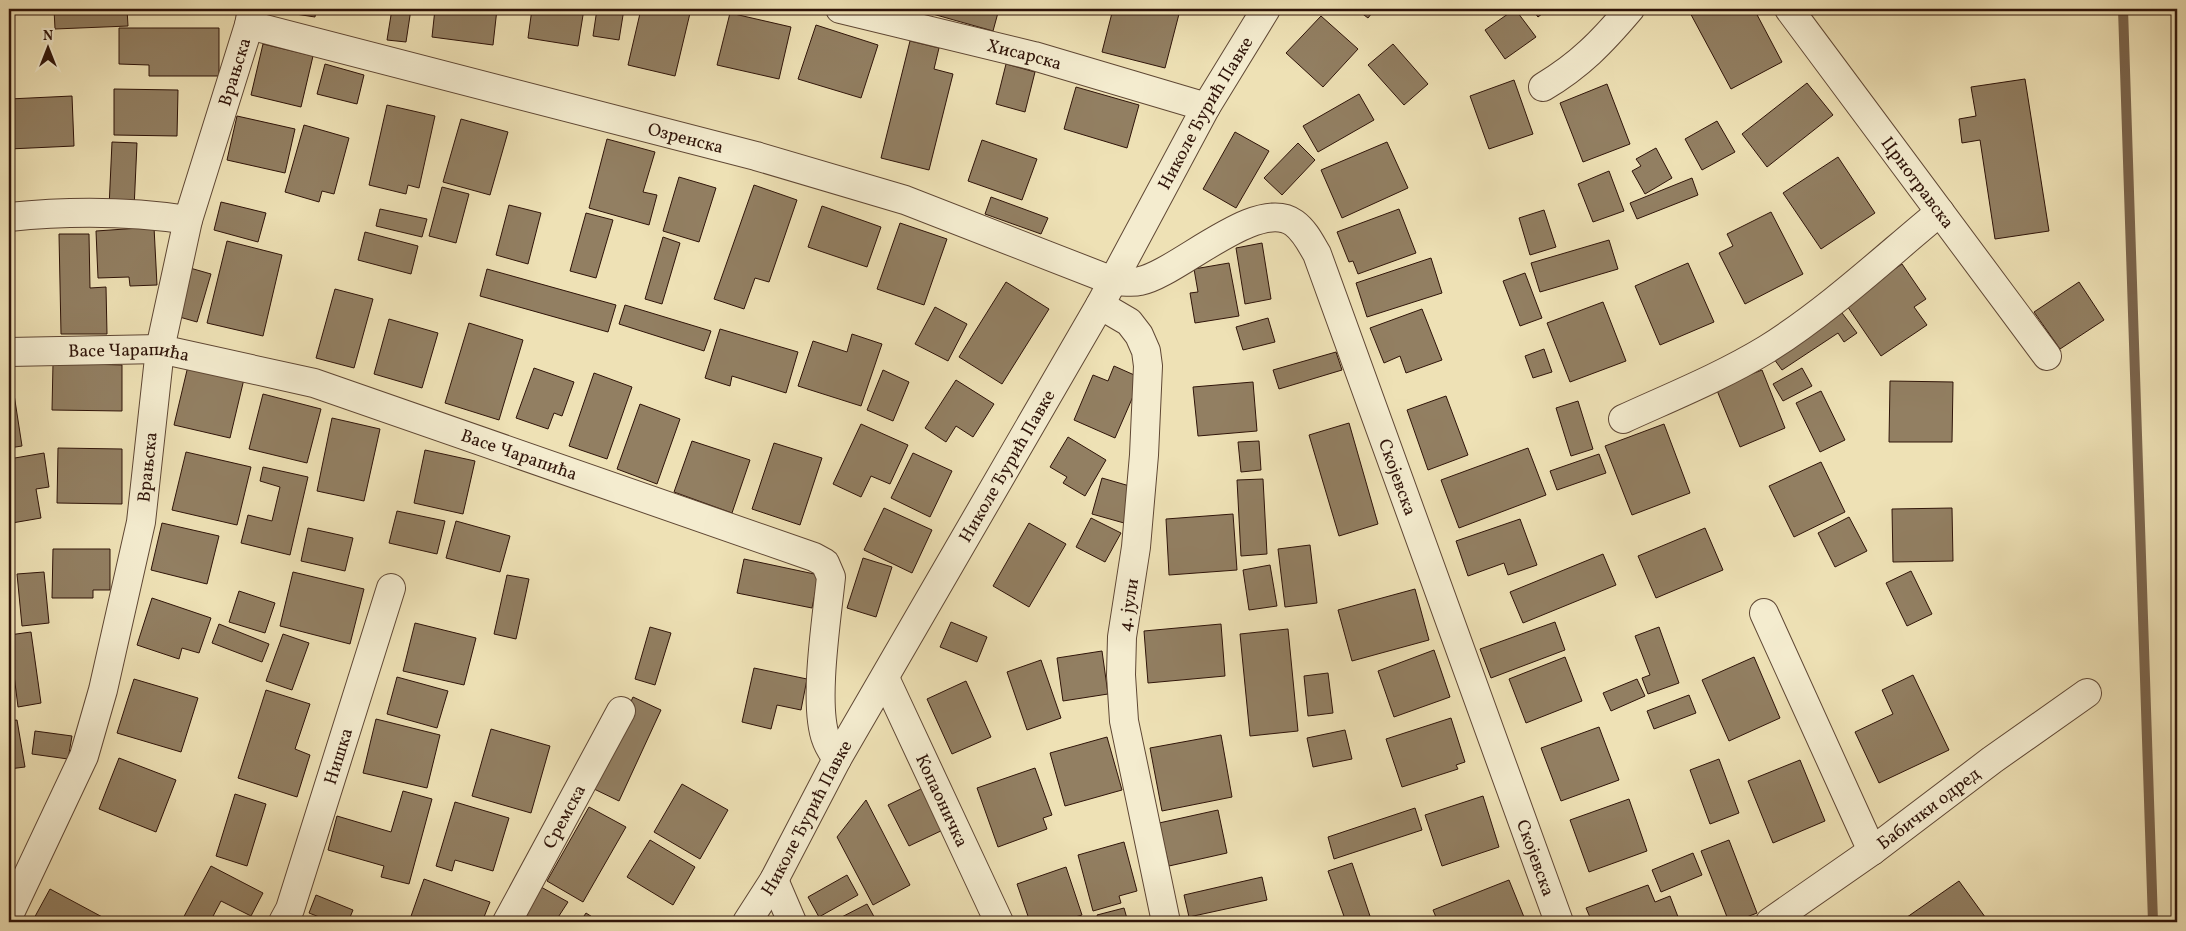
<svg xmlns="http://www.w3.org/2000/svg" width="2186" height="931" font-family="Vollkorn,serif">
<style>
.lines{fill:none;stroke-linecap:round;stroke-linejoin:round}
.stream{stroke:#7b654d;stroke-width:10}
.building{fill:#927f62;stroke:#2f1409}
.minor-casing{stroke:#5f4734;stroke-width:30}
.minor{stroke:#f4eccf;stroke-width:28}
.labels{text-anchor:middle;stroke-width:5;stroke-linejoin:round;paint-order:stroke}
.street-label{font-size:18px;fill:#2f1409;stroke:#f4eccf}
</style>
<rect width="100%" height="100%" fill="#eee1b5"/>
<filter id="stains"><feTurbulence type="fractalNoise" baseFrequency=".004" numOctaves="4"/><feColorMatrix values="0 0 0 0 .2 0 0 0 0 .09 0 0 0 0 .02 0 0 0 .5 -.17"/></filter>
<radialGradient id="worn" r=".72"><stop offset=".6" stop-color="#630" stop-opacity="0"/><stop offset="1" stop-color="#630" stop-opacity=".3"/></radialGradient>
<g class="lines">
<path class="stream" d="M2123,9L2153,922"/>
</g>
<g class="building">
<path d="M54,9H127L128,26L55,29Z"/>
<rect x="199" y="9" width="38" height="1"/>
<path d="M276,9H316L315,17L276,11Z"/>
<path d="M392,9H411L406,42L387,40Z"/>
<path d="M435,9H497L493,45L432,37Z"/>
<path d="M532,9H584L578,46L528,38Z"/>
<path d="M597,9H624L619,40L593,36Z"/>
<path d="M641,9H691L675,76L628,65Z"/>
<path d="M922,9H999L993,31L922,11Z"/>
<path d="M1113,9H1160L1179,14L1165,68L1102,52Z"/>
<path d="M1356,9H1375L1368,18Z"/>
<path d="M1515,9L1536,37L1505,59L1485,30Z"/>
<path d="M1532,9H1548L1538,17Z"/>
<path d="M1688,9H1754L1782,62L1731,89Z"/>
<path d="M730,13L791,27L779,79L717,65Z"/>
<path d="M1321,16L1358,49L1323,87L1286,53Z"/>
<path d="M816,25L878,45L861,98L798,79Z"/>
<path d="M119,28H219V76H149V65L119,64Z"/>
<path d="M910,41L939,48L934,69L953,74L929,170L881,158Z"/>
<path d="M263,44L313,56L301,107L251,95Z"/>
<path d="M1393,44L1428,84L1404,105L1368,65Z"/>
<path d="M325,64L364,75L357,104L317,94Z"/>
<path d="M1006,64L1035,72L1025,112L996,104Z"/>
<path d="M2025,79L2049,231L1995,239L1980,140L1962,143L1959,119L1976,116L1971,87Z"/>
<path d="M1514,80L1533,134L1489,149L1470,96Z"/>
<path d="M1807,83L1833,115L1767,167L1742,134Z"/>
<path d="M1607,84L1630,144L1583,162L1560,103Z"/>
<path d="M1076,87L1139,105L1127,148L1064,129Z"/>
<path d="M114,89L178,90L177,136L114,135Z"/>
<path d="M1359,94L1374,120L1318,152L1303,126Z"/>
<path d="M72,96L74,146L9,149V99Z"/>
<path d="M387,105L435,116L419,188L408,185L406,194L369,185Z"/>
<path d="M237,116L295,129L285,173L227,160Z"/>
<path d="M461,119L508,132L490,195L443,182Z"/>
<path d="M1717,121L1735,152L1702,170L1685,139Z"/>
<path d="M304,125L349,138L334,194L322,191L319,202L285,192Z"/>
<path d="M1235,132L1269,151L1236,208L1203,189Z"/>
<path d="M607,139L655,152L643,192L657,195L649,225L589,208Z"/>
<path d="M982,140L1037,159L1022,200L968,181Z"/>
<path d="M112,142L137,143L134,209L109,208Z"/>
<path d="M1387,142L1408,188L1342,218L1321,170Z"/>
<path d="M1298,143L1315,160L1282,195L1264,178Z"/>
<path d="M1656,148L1672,178L1645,194L1632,171L1641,166L1636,159Z"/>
<path d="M1838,157L1875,213L1821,249L1783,193Z"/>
<path d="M1609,171L1624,211L1593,222L1578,184Z"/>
<path d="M679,177L716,188L699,242L663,231Z"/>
<path d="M1692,178L1698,195L1637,219L1630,203Z"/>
<path d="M754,185L797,200L769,282L755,278L744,309L714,299Z"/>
<path d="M442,187L469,194L456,243L429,236Z"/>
<path d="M991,197L1048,218L1041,234L985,214Z"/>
<path d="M221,202L266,213L258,242L214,230Z"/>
<path d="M509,205L541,213L528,264L496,255Z"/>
<path d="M822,206L881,227L867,267L808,247Z"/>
<path d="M380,209L427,219L422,237L376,226Z"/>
<path d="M1399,209L1416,253L1358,274L1353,261L1349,262L1337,232Z"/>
<path d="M1544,210L1556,247L1530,255L1519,218Z"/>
<path d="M1771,212L1803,274L1745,304L1719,253L1733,246L1727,234Z"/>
<path d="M586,213L613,220L596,278L570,271Z"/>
<path d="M900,223L947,239L924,305L877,289Z"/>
<path d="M154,227L157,285L130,286L129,277L98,278L96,231Z"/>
<path d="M365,232L418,246L411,274L358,260Z"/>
<path d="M59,234H89L90,288L106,287L107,334H61Z"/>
<path d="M663,237L680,243L662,304L645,299Z"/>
<path d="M1609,240L1618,269L1540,292L1531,263Z"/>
<path d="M227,241L282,255L263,336L207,323Z"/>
<path d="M1262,243L1271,299L1245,304L1236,248Z"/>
<path d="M9,257L12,305H9Z"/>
<path d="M1431,258L1442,293L1367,317L1356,283Z"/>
<path d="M1229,263L1239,316L1195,323L1190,293L1198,292L1194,269Z"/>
<path d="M1688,263L1714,322L1660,345L1635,286Z"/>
<path d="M1902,264L1926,299L1914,307L1927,325L1881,356L1845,303Z"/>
<path d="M190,268L211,274L197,322L176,316Z"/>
<path d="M487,269L616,305L608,332L480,296Z"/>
<path d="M1525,273L1542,318L1520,326L1503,281Z"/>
<path d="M1006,282L1049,309L1002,384L959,357Z"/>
<path d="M2079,282L2104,320L2060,349L2034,312Z"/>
<path d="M335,289L373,299L354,368L316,358Z"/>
<path d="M1603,302L1626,361L1570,382L1547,323Z"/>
<path d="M625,305L711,331L704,351L619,324Z"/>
<path d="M935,307L967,324L948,361L915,344Z"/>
<path d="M1422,309L1442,360L1406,373L1400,356L1384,363L1370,328Z"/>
<path d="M1842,313L1857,333L1844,342L1838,333L1782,370L1774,359Z"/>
<path d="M1268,318L1275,342L1243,350L1236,327Z"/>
<path d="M389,319L438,333L422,388L374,374Z"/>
<path d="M469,323L523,340L499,420L445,403Z"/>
<path d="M720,329L798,352L786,393L732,376L730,386L705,378Z"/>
<path d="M852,334L882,344L861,406L798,386L813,341L847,352Z"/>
<path d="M1544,349L1552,372L1533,378L1525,356Z"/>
<path d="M1336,352L1342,370L1279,389L1273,370Z"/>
<path d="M9,362L22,446L9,448Z"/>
<path d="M53,363L122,365V411L52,410Z"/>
<path d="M188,366L244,379L230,438L174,425Z"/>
<path d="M1114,366L1141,378L1115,438L1074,420L1093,375L1108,381Z"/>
<path d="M534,368L574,382L562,416L554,413L548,429L516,418Z"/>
<path d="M1802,368L1812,386L1783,401L1773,384Z"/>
<path d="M883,370L909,382L893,421L867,410Z"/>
<path d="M1762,370L1785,428L1740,447L1716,388Z"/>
<path d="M594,373L632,387L607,459L569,446Z"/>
<path d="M956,380L994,404L973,437L956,426L946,442L925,428Z"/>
<path d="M1890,381L1953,382L1952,442H1889Z"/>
<path d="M1253,382L1257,431L1198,436L1193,387Z"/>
<path d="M1821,391L1845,440L1820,452L1796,403Z"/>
<path d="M263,394L321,409L307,463L249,449Z"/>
<path d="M1446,396L1468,455L1428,470L1407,410Z"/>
<path d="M1578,401L1593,449L1571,456L1556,408Z"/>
<path d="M640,404L680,419L657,484L617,469Z"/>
<path d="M332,418L380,429L364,501L317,491Z"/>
<path d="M1349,423L1378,524L1339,536L1309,435Z"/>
<path d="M861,424L908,445L890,484L871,476L861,497L833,484Z"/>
<path d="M1664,424L1690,493L1632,515L1605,446Z"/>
<path d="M1068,437L1106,460L1085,496L1063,483L1067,477L1050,467Z"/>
<path d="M692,441L750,460L732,513L674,492Z"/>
<path d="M1259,441L1261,470L1241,472L1238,442Z"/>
<path d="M774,443L822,458L800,525L752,509Z"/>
<path d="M58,448L122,449V504L57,503Z"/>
<path d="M1528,448L1546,495L1459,528L1441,480Z"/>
<path d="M425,450L475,461L463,514L414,503Z"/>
<path d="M186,452L251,467L237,525L172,510Z"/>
<path d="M44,453L49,487L36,489L41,518L12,523L9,504V459Z"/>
<path d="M913,453L952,471L930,517L891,498Z"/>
<path d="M1599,454L1606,473L1557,490L1550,471Z"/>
<path d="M1821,462L1845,512L1794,537L1769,486Z"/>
<path d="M263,467L308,477L290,555L241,543L248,515L272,521L280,487L260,481Z"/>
<path d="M1102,478L1133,487L1124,523L1092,514Z"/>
<path d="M1263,479L1267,554L1241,556L1237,480Z"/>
<path d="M884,508L932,530L912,573L864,550Z"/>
<path d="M1952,508L1953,561L1893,562L1892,509Z"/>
<path d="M397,511L445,521L437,554L389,543Z"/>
<path d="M1233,514L1237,570L1169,575L1166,519Z"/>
<path d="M1849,517L1867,551L1835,567L1818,533Z"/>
<path d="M1091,518L1121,533L1105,562L1076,547Z"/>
<path d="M1520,519L1537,565L1508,575L1504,563L1468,576L1456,541Z"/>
<path d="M456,521L510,536L500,572L446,558Z"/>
<path d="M162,523L219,536L207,584L151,570Z"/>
<path d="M1029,523L1066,544L1029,607L993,586Z"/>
<path d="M308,528L353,538L345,571L301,561Z"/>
<path d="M1705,528L1723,570L1656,598L1638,556Z"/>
<path d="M1310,545L1317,603L1285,607L1278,549Z"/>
<path d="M53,549H110V590H93V598H52Z"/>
<path d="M1603,554L1616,585L1523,623L1510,592Z"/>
<path d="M863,558L892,567L876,617L847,608Z"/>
<path d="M744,559L819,575L812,608L737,593Z"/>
<path d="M1270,565L1277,606L1249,610L1243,570Z"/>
<path d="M1911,571L1932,614L1907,626L1886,583Z"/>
<path d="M44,572L49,623L22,626L17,574Z"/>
<path d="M293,572L364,589L350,644L280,626Z"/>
<path d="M507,575L529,579L516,639L494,634Z"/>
<path d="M1415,589L1429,640L1352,661L1338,610Z"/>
<path d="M239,591L275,603L265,633L229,622Z"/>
<path d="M152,598L211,618L199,653L182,648L179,659L137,645Z"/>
<path d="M951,622L987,637L977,662L940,647Z"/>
<path d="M1555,622L1565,650L1491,678L1480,649Z"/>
<path d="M415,623L476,638L464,685L403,671Z"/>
<path d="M219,624L269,644L262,662L212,643Z"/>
<path d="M1221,624L1225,676L1148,683L1144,631Z"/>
<path d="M650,627L671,633L655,685L635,679Z"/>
<path d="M1659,627L1679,683L1648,694L1642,678L1650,675L1635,636Z"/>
<path d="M1288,629L1298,731L1250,736L1240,634Z"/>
<path d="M31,632L41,703L18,707L9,635Z"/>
<path d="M283,634L309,643L292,690L266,681Z"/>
<path d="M1434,650L1450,697L1394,717L1378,671Z"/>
<path d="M1102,651L1108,694L1063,701L1057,658Z"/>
<path d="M1565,657L1582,701L1526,723L1509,679Z"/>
<path d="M1754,657L1780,718L1729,741L1702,680Z"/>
<path d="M1041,660L1061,718L1027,730L1007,672Z"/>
<path d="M754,668L807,679L801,710L777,705L771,729L742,722Z"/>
<path d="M1328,673L1333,713L1308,716L1304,676Z"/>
<path d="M1913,675L1949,750L1879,783L1855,732L1893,714L1882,690Z"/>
<path d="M397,677L448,691L437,728L387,714Z"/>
<path d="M134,679L198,698L181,752L117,733Z"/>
<path d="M1637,679L1645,696L1611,711L1603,693Z"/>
<path d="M966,681L991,737L952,754L927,699Z"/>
<path d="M266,690L310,704L295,749L310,755L297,797L238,778Z"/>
<path d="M1689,695L1696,713L1654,729L1647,711Z"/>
<path d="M633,697L661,710L619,801L592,788Z"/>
<path d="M1451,718L1465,762L1456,765L1458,769L1402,787L1386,739Z"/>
<path d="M376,719L440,735L427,788L363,773Z"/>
<path d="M17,720L25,767L9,769V721Z"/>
<path d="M1599,727L1619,780L1561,801L1541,748Z"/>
<path d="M491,729L550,746L531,813L472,796Z"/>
<path d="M1345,730L1352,759L1313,767L1307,738Z"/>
<path d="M35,731L72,736L68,759L32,754Z"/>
<path d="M1221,735L1232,797L1162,811L1150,748Z"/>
<path d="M1107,737L1122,790L1065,806L1050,753Z"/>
<path d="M119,758L176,780L156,832L99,809Z"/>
<path d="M1719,759L1739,813L1710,824L1690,770Z"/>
<path d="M1800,760L1825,821L1773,843L1748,781Z"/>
<path d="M1035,768L1052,815L1043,818L1047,829L998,847L977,788Z"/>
<path d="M682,784L728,810L700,859L654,832Z"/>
<path d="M925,787L945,829L909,846L888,805Z"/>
<path d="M403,791L432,799L409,884L381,877L384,866L328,850L337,816L391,832Z"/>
<path d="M235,794L266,804L247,866L216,856Z"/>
<path d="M1483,796L1499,847L1442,866L1425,815Z"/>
<path d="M1629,799L1647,851L1589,872L1570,820Z"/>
<path d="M866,800L910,885L873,905L837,837Z"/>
<path d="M455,802L509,818L493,871L455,860L452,871L436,866Z"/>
<path d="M589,807L626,827L583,902L547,881Z"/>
<path d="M1415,808L1422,830L1334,859L1328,837Z"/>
<path d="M1218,810L1227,853L1169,866L1159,823Z"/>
<path d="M650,840L695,867L673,905L627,877Z"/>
<path d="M1729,840L1757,913L1734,922H1729L1701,851Z"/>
<path d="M1124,842L1137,891L1119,896L1121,903L1093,911L1078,855Z"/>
<path d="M1693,853L1702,875L1661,892L1652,870Z"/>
<path d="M1352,863L1372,922H1346L1328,871Z"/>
<path d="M211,866L263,893L251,916L221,901L210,922H181Z"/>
<path d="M1066,867L1082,915L1058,922H1030L1017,884Z"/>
<path d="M847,875L858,895L819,917L808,897Z"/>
<path d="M1262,877L1267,900L1189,917L1184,895Z"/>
<path d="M424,879L490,902L482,922H471L457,917L455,922H409Z"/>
<path d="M1509,880L1526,922H1438L1433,910Z"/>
<path d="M1959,881L1988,921L1900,922Z"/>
<path d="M1648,885L1655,902L1670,896L1680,922H1592L1586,908Z"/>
<path d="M541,887L568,902L555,922H519Z"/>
<path d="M50,889L106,919L104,922H32Z"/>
<path d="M316,895L353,910L348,922H332L309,913Z"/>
<path d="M867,904L877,922H834V921Z"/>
<path d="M1124,908L1128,922H1099L1097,915Z"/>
<path d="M586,913L600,922H580Z"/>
</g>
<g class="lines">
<defs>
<g id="minor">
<path id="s1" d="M840,9L1034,56L1206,107"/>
<path id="s2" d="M1789,9L2047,356"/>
<path id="s3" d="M249,25L756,156L905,200L1113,281C1122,281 1132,283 1140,281C1177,274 1257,196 1294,223C1305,231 1311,244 1317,254L1559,922"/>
<path d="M1543,87C1580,65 1602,42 1630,9"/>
<path d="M9,217C68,211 129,211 188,220"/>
<path d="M1100,305L1129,322L1139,335L1146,351L1148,366L1144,455L1136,547L1122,637L1121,675L1124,721L1166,922"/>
<path id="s4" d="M9,352L160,349L314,383L814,557L825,563L831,577C827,617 813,704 826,739C828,746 833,753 837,759"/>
<path d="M1623,419C1671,397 1721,377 1767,349C1829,310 1884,258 1940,212"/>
<path d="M1764,613L1872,851"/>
<path id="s5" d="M885,678L999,922"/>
<path d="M774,880L792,922"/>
<path id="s6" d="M9,915L84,756L103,690L141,522L160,349L188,220L249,25L252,9"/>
<path id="s7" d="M283,922L290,909L391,588"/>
<path id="s8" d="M507,922L621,711"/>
<path id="s9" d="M747,922L774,880L837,759L1100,305L1206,107L1266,9"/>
<path id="s10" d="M1770,922L1872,851L1992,760L2087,693"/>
</g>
</defs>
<use href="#minor" class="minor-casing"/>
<use href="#minor" class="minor"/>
</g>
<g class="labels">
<g class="street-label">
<text dy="6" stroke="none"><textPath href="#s1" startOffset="190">Хисарска</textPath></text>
<text dy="6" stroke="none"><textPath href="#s6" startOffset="878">Врањска</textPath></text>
<text dy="6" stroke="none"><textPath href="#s9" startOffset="930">Николе Ђурић Павке</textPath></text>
<text dy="6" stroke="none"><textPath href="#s3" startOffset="451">Озренска</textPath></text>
<text dy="6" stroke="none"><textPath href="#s2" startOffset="216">Црнотравска</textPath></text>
<text dy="6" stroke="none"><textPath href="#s4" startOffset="120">Васе Чарапића</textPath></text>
<text dy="6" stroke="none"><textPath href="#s4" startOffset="526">Васе Чарапића</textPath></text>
<text dy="6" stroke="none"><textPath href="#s9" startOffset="525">Николе Ђурић Павке</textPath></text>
<text dy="6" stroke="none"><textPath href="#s6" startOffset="472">Врањска</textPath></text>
<text dy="6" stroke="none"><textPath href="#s3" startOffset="1376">Скојевска</textPath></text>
<text transform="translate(1128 605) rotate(-81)" y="6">4. јули</text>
<text dy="6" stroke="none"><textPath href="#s7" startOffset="175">Нишка</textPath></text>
<text dy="6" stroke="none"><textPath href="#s5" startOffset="135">Копаоничка</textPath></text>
<text dy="6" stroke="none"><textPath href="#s10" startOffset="195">Бабички одред</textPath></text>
<text dy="6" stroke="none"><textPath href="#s8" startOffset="120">Сремска</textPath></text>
<text dy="6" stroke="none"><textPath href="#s9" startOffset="120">Николе Ђурић Павке</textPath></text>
<text dy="6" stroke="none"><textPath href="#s3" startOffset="1781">Скојевска</textPath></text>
</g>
</g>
<rect width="2186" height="931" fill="none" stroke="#eee1b5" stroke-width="30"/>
<rect x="10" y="10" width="2166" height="911" fill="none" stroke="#2f1409" stroke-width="2.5"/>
<rect x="15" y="15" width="2156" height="901" fill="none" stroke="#2f1409"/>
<g transform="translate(48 48)" stroke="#f4eccf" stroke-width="4" paint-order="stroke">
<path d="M0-4L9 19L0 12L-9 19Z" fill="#2f1409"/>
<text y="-8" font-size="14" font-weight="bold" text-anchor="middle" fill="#2f1409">N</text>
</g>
<rect width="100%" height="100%" filter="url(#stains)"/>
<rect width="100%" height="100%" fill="url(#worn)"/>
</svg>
